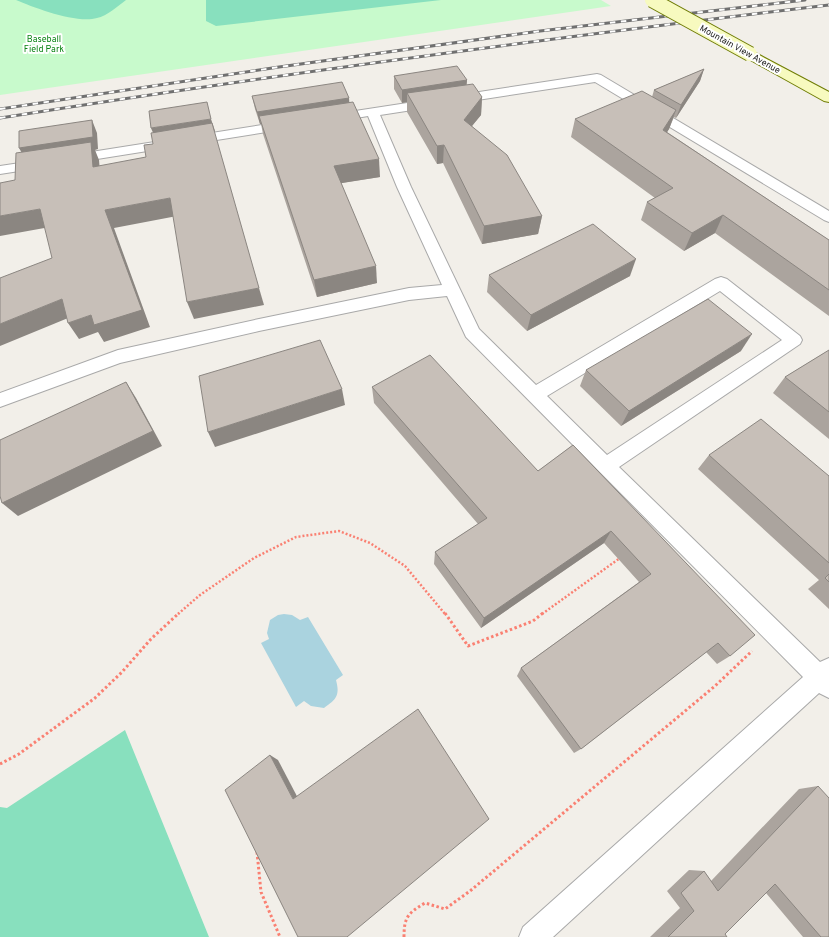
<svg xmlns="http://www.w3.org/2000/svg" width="829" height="937" font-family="Overpass,sans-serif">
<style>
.park{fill:#c8facc}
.pitch{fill:#88e0be}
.water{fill:#aad3df}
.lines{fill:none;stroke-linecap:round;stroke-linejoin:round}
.service-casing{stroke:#a9a9a9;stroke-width:2}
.secondary-casing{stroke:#707d05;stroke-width:2}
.path-far1{stroke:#fa8072;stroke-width:2.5;stroke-dasharray:2 2;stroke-linecap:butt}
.path{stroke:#fa8072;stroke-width:3;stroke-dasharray:2.5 2.5;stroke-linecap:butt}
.service{fill:#fff;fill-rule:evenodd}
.secondary{fill:#f7fabf;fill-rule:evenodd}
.rail-casing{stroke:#707070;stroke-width:3}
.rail{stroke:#fff;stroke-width:2;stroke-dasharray:5.5;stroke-linecap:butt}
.secondary-bridge-casing{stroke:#707d05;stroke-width:16;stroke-linecap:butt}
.secondary-bridge{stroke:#f7fabf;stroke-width:14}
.wall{fill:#aba49e}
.shaded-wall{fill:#8b8681}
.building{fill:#c7bfb8;stroke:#8b8681}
.labels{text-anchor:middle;stroke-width:4;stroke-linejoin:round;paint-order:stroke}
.far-park-label{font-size:9px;fill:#0c8416;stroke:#fff}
.far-street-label{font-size:9px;fill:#222;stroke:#fff}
</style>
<rect width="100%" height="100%" fill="#f2efe9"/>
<path class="park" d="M0,0H601L611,6L0,95Z"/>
<g class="pitch">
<path d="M16,0H126C118,6 107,16 97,18C77,24 35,8 16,0Z"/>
<path d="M206,0H441L216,26L206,21Z"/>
<path d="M125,730L209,937H0V807L7,808Z"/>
</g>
<path class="water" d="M284,614L292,615L300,620L308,617L343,675L336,680C340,695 337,699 324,708L311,706L304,701L296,707L261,643L269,639L267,633L270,620L278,615Z"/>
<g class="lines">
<defs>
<g id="service">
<path d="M597,74L601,75L829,211V222L824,220L595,82L380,115L411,187L479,329L536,385L715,279L721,277L727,279L800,336L802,340L800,344L619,467L820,662L829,658V698L819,693L553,937H519L523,927L803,677L466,337L447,296L409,300L259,331L120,363L0,407V393L118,350L259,319L409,288L442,285L397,187L368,116L333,122L329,121L327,118L329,115ZM720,291L782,340L607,455L547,396Z"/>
<path d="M287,121L292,122L293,125L292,128L72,163L67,162L65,159L67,156L72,155Z"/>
<path d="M40,160L45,161L47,164L45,167L0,174V166Z"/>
</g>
<path id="secondary" d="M750,50L829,92V102L824,101L745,57L743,54L745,51Z"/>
</defs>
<use href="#service" class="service-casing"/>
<use href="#secondary" class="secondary-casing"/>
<g class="path-far1">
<path d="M178,614L200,595L254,558L296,537L339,531L370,543L405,566L445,614"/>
<path d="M542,614L620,558"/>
</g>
<g class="path">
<path d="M445,613L468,646L533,621L543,613"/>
<path d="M0,764L19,754L95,698L122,672L151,639L179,613"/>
<path d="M257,852L261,892L280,937"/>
<path d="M404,937C404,917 408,913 425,903L445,909L470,891L715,686L752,651"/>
</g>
<use href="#service" class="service"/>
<use href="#secondary" class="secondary"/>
<defs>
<g id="rail">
<path d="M0,109L279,67L540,31L805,0"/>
<path d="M0,118C276,74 552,38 829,5"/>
</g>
</defs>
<use href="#rail" class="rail-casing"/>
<use href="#rail" class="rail"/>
<defs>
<path id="secondary-bridge" d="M652,0L750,54"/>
</defs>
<use href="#secondary-bridge" class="secondary-bridge-casing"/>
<use href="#secondary-bridge" class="secondary-bridge"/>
</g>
<g class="wall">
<path d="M704,69L700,81L676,118L674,117L669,129L667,132L829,240V316L715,233L684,251L641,220L647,202L655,198L571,137L575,119L652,97L654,90Z"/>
<path d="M394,76L467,80L466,85L482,97L481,115L472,126L542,216L538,234L482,244L443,163L437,164L407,112V102L402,103L394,89Z"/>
<path d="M252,96L349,98V102L380,177L341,183L377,283L317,297L263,134L261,124H260L255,109Z"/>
<path d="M489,275L630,276L527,331L487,292Z"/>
<path d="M829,350V439L773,393L785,377Z"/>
<path d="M741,351L621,426L580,386L586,370Z"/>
<path d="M372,387L538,471L573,445L730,656L717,664L706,652L581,749L574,753L517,676L521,668L639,582L604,543L481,628L434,564L435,552L478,524L374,403Z"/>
<path d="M709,455L829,476V609L808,589L819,580L698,469Z"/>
<path d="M818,786L829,937H803L766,893L725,934L727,937H650L680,908L667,891L689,870L704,871L711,881L799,789Z"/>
</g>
<g class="shaded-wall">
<path d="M704,69L700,81L676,118L681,105Z"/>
<path d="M467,80L466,93H407V102L402,103V90Z"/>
<path d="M482,97L481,115L462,138L464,120Z"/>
<path d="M349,98L350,111L259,116L261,124H260L257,112Z"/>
<path d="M676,110L669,129L657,148L663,130Z"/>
<path d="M211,119L215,131L156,140L151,128Z"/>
<path d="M92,120L97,133L98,149L95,150L99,160L101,185L26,160L19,148Z"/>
<path d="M444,145L443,163L437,164V146Z"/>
<path d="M379,159L380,177L336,184L334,166Z"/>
<path d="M170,198L177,216L114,228L150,327L104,342L98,332L79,339L68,323L91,315L105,210Z"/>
<path d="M40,209L50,227L0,236V216Z"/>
<path d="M723,215L715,233L684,251L692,233Z"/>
<path d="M542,216L538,234L482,244L484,226Z"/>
<path d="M636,259L630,276L527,331L531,315Z"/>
<path d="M376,266L377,283L317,297L314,280Z"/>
<path d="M259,288L264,305L194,319L187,302Z"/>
<path d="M62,299L73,316L0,346V324Z"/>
<path d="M752,334L741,351L621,426L629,411Z"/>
<path d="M126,382L136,398L162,446L18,516L2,503Z"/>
<path d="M342,389L345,405L215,447L208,432Z"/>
<path d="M611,531L604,543L481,628L484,618Z"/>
<path d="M270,755L278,760L300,802L293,799Z"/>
</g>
<g class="building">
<path d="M457,66L467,80L402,90L394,76Z"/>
<path d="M704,69L681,105L654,90Z"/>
<path d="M342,82L349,98L257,112L252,96Z"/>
<path d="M473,84L482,97L464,120L507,155L542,216L484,226L444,145L437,146L407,93Z"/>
<path d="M642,91L676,110L663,130L829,240V290L723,215L692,233L647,202L673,188L575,119Z"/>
<path d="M207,102L211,119L151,128L149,111Z"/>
<path d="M353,102L379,159L334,166L376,266L314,280L259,116Z"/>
<path d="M92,120L93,137L19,148V131Z"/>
<path d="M212,123L259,288L187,302L170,198L105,210L142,310L94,325L91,315L68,323L62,299L0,324V278L52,258L40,209L0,216V183L15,180L16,153L91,142L93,167L146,157L144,145L153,144L151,133Z"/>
<path d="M593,224L636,259L531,315L489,275Z"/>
<path d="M708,299L752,334L629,411L586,370Z"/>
<path d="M320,340L342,389L208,432L199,376Z"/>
<path d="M829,350V412L785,377Z"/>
<path d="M430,355L538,471L573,445L755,635L730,656L718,643L581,749L521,668L651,574L611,531L484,618L435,552L487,518L372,387Z"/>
<path d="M126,382L153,431L2,503L0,496V440Z"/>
<path d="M761,419L829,476V563L709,455Z"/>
<path d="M829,574V582L825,578Z"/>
<path d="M418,709L489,819L347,937H298L225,790L270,755L293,799Z"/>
<path d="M818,786L829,798V937H821L775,884L725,934L727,937H668L694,911L681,893L704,871L718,891Z"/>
</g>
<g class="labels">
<g class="far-park-label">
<text x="44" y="42">Baseball<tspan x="44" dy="10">Field Park</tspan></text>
</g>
<g class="far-street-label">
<text transform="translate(740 49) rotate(29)" y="3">Mountain View Avenue</text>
</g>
</g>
</svg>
